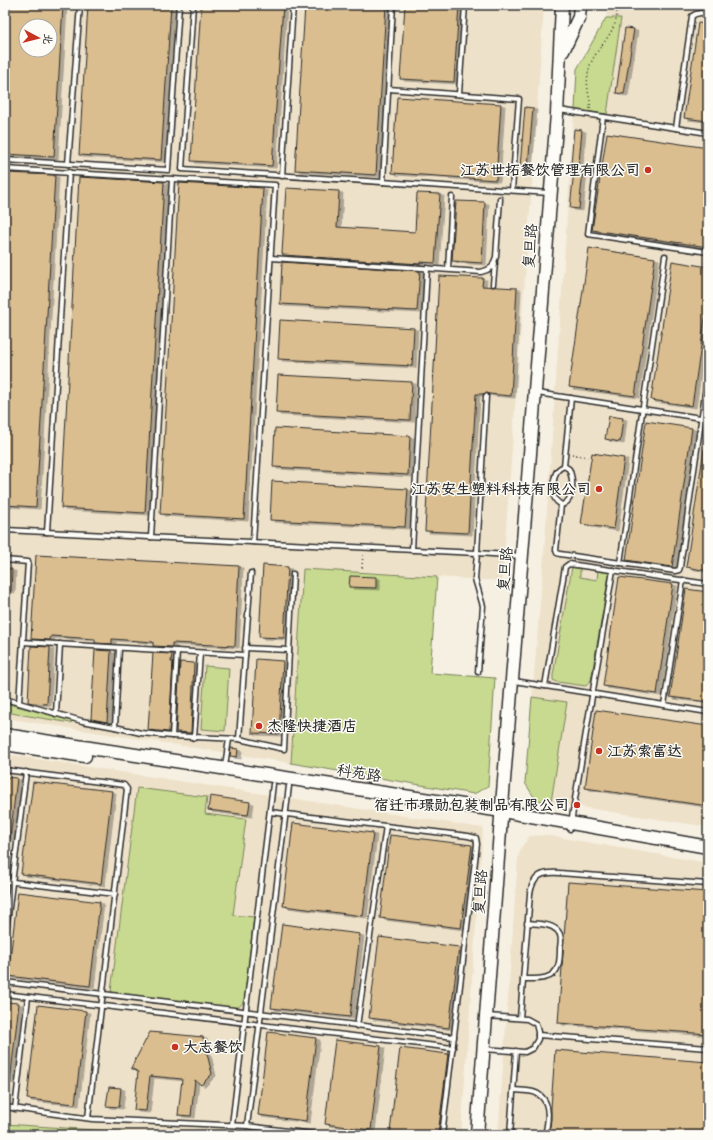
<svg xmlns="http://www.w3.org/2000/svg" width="713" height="1140" font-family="'Architects Daughter','LXGW WenKai TC',sans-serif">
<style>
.built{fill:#eee1c9;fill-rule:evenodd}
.green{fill:#c7da8f;stroke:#79825d}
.building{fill:#dbbe8f;stroke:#2b2b2b;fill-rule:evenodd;filter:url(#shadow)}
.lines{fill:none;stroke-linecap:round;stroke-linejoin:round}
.lane-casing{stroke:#2b2b2b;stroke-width:7}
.secondary-casing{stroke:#2b2b2b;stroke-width:15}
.path{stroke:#2b2b2b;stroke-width:1.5;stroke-dasharray:1 3;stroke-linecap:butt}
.lane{stroke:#fdfcf7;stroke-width:4}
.secondary{stroke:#fdfcf7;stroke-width:12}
.poi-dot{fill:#c8321e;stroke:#fdfcf7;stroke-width:1.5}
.labels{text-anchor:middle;stroke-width:3;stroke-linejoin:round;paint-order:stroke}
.poi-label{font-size:15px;font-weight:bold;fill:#2b2b2b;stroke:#fdfcf7;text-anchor:end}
.street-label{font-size:15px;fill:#2b2b2b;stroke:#fdfcf7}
</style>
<defs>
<filter id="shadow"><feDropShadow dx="4" dy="2" stdDeviation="0" flood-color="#0004"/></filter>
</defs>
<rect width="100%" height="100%" fill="#f6f0e2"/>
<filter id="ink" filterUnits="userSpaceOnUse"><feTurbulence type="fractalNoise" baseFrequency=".025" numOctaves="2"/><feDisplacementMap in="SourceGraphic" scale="8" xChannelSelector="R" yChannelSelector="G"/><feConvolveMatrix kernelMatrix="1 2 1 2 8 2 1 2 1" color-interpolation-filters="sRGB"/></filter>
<g filter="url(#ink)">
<g class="built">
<path d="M5,5H544L531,197L502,581L303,569L291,763L5,718ZM26,26H50V50H26Z"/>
<path d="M608,5H708V827L536,800L525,783L544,555L577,69L606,18Z"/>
<path d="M5,754L483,828L461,1135H5Z"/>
<path d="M545,835L708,863V1135H498L518,857L522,846L530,836Z"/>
</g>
<g class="green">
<path d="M606,18H621L607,114L575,110L577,69Z"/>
<path d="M572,567L580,568V577L597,580L598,570L607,572L609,575L591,680L586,686L557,682L553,680V675Z"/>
<path d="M303,569L437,577L430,673L495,678L488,786L474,794L291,763Z"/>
<path d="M205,666L229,668L225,731L201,729Z"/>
<path d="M532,697L567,702L551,802L536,800L525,783Z"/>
<path d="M5,703L72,721L71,723L5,712Z"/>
<path d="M137,788L207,797L205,814L246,819L233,915L254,917L245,997C243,1004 240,1007 233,1010L114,993L111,991Z"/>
<path d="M5,1124L125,1132V1135H5Z"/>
</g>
<g class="building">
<path d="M5,5H63L54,157L5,154ZM26,26H50V50H26Z"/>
<path d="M88,5H171L161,160L79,155Z"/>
<path d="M201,5H283L272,166L191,161Z"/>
<path d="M305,5H386L376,175L295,170Z"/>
<path d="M405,5H459L454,82L400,79Z"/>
<path d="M698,23L708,24V121L684,118Z"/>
<path d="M625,28L634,29L624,94L616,93Z"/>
<path d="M397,97L501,104L496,180L392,173Z"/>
<path d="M525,107L533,108L528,167H520Z"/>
<path d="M574,129L582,130L579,163H571Z"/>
<path d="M607,133L708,148V247L592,230Z"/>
<path d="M574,170L583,171L579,209L570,208Z"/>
<path d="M5,173L55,175L36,507L5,505Z"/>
<path d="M79,177L164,182L145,513L61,508Z"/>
<path d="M179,183L263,188L244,519L160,514Z"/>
<path d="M286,188L339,191L337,227L415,232L417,193L440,194L435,263L420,262V264L283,255L282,253Z"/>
<path d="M456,201L485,202L482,263L452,261Z"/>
<path d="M589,248L655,258L635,396L569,387Z"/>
<path d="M672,261L708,267V298L692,406L651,400Z"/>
<path d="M282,262L420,271L417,311L280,304Z"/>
<path d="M439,276L483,278L482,286L517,288L511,396L489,394L486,393L483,394H476L468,533L425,531Z"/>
<path d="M280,320L414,328L412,366L278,359Z"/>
<path d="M278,375L412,382L410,420L276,413Z"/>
<path d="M609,416L623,418L620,442L605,439Z"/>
<path d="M646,421L692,428L672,567L626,560Z"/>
<path d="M275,428L410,436L408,475L273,467Z"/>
<path d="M704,449H708V571L686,567Z"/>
<path d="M592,453L624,458L614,529L581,524Z"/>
<path d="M272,481L408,489L405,527L270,520Z"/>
<path d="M36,555L239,566L235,646L172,643V647L153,646V642L112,639V644L95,643V639L51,636L50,640L31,639Z"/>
<path d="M263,565L288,567L284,638L259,637Z"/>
<path d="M5,569H12L11,591L5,590Z"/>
<path d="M350,576L376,577V588L349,587Z"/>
<path d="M619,577L673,584L657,694L603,686Z"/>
<path d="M686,589L708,592V702L670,697Z"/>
<path d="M31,646L50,647L47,704L33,703L28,702Z"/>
<path d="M95,650L111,651L107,722L91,719Z"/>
<path d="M153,653L172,654L171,662H173L169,732L148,730Z"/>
<path d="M256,659L283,661L279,734L252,733Z"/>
<path d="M180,662L194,663L191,733L176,732Z"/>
<path d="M596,710L708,726V806L585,788Z"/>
<path d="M231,748L238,749L237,757L230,756Z"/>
<path d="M5,777L17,778L10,839H5Z"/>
<path d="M33,782L112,791L101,884L21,874Z"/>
<path d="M210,796L250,802L248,815L208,810Z"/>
<path d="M293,823L373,833L363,916L283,906Z"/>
<path d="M390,835L472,845L461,928L380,918Z"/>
<path d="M568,882L708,892V1034L558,1023Z"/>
<path d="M18,892L100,902L90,986L8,976Z"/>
<path d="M282,924L360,934L350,1017L271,1008Z"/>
<path d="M379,937L459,947L449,1028L369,1018Z"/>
<path d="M5,1002L19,1003L10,1082L5,1081Z"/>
<path d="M38,1005L86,1011L75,1104L27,1099Z"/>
<path d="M150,1032L203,1037L212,1074L201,1085L195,1080L191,1116L178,1115L182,1079L150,1076L146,1111L134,1110L138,1072L131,1068Z"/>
<path d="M268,1032L316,1038L306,1121L258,1115Z"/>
<path d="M335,1040L381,1046L371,1130L325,1124Z"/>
<path d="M400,1048L448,1054L438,1135H418L390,1132Z"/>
<path d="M555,1050L708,1062V1135H549L551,1119V1108Z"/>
<path d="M109,1087L121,1088L119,1107L106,1106Z"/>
</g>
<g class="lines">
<defs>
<g id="lane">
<path d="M193,5L182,169L550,193"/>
<path d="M389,89L519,99L512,190"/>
<path d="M459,94L465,5"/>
<path d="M559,110L708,133"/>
<path d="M603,117L588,234L708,252"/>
<path d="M676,128L692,16C697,12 702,13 708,14"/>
<path d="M5,160L168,170L179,5"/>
<path d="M68,164L80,5"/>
<path d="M5,169L275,185L253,542"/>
<path d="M282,176L293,5"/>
<path d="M383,182L393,5"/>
<path d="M271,258L481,272L487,270L492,267L496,257L500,199"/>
<path d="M448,269L452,197"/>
<path d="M493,284L495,263"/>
<path d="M537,393L701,418"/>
<path d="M564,466L569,469C573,478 575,498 564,504C562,505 561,505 559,503C552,499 552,487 554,480C555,473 557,469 564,466Z"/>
<path d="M564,466L571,398"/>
<path d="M561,505L556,550L557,553L560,554L675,571L679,570L680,567L708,373"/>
<path d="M5,530L477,553L486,396"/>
<path d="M47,532L69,172"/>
<path d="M151,537L172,179"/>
<path d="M412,550L427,268"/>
<path d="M5,560L28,562L19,703"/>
<path d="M620,563L665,256"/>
<path d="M23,642L245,655"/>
<path d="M119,648L115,727L141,733L172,736L239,739L284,749L293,574"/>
<path d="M245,648L289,650"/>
<path d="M478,672L483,606L475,579L477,553L521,556"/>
<path d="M514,681L708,712"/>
<path d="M545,686L565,567L569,564L708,584"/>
<path d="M5,699L82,721L115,727"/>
<path d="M664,705L683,580"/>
<path d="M56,714L60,644"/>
<path d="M172,736L177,651"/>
<path d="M194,738L200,653"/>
<path d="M239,739L251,573"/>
<path d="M225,766L229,739"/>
<path d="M5,770L124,785L127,789L88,1118"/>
<path d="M270,812L468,836L476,838L477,844L442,1135"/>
<path d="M570,829L613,570"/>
<path d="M5,881L115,894"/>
<path d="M5,939L26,772"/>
<path d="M523,979C535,979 554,981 558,966C560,961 560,954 560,948C561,941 562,935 557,930C549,923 537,924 527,923"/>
<path d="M5,982L454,1037"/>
<path d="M5,994L453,1048"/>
<path d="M520,1018L530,894C533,875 542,872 559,873L708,884"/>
<path d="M357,1026L386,826"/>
<path d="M538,1035L708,1048"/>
<path d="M484,1049L525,1052L533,1048L538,1039V1032L536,1024L527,1019L487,1016"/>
<path d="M514,1090C521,1091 532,1090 538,1094C552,1102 548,1123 545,1135"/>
<path d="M5,1107L92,1119L247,1126L321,1135"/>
<path d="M15,1109L28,997"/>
<path d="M232,1125L273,784"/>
<path d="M247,1126L289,786"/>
<path d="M510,1135L516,1051"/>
</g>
<g id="secondary">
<path d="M563,51L579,17L580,5"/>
<path d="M5,735L502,811L708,847"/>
<path d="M5,744L85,756"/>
<path d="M477,1135L501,818L557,114L562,5"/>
</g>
</defs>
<use href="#lane" class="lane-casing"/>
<use href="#secondary" class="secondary-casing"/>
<g class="path">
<path d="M590,109C591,102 589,97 588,91C587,83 587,76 589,69C594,47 624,29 615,5"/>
<path d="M572,454L588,457"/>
<path d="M362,568L363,553"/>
</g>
<use href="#lane" class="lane"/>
<use href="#secondary" class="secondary"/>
</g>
</g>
<g class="poi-dot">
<circle cx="648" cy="170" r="4"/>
<circle cx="599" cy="489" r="4"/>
<circle cx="259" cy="726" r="4"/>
<circle cx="599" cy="751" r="4"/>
<circle cx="577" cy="805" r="4"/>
<circle cx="175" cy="1047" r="4"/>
</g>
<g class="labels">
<g class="poi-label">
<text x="640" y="175">江苏世拓餐饮管理有限公司</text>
<text x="591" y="494">江苏安生塑料科技有限公司</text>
<text x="267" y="731" text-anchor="start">杰隆快捷酒店</text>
<text x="607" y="756" text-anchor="start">江苏索富达</text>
<text x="569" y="810">宿迁市璟勋包装制品有限公司</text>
<text x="183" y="1052" text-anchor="start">大志餐饮</text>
</g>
<g class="street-label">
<text transform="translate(530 246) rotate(-86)" y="5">复旦路</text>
<text transform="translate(505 569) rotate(-85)" y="5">复旦路</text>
<text transform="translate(359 773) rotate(9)" y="5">科苑路</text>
<text transform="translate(480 892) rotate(-86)" y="5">复旦路</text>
</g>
</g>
<rect width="713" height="1140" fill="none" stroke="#fdfcf7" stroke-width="20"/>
<rect x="10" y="10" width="693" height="1120" fill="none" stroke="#2b2b2b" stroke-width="1.5" filter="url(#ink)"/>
<g transform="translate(38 38) rotate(97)"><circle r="19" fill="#fdfcf7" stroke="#a9a8a5"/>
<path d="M0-3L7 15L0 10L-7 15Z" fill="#c8321e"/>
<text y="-6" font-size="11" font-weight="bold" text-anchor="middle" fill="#2b2b2b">北</text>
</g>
</svg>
